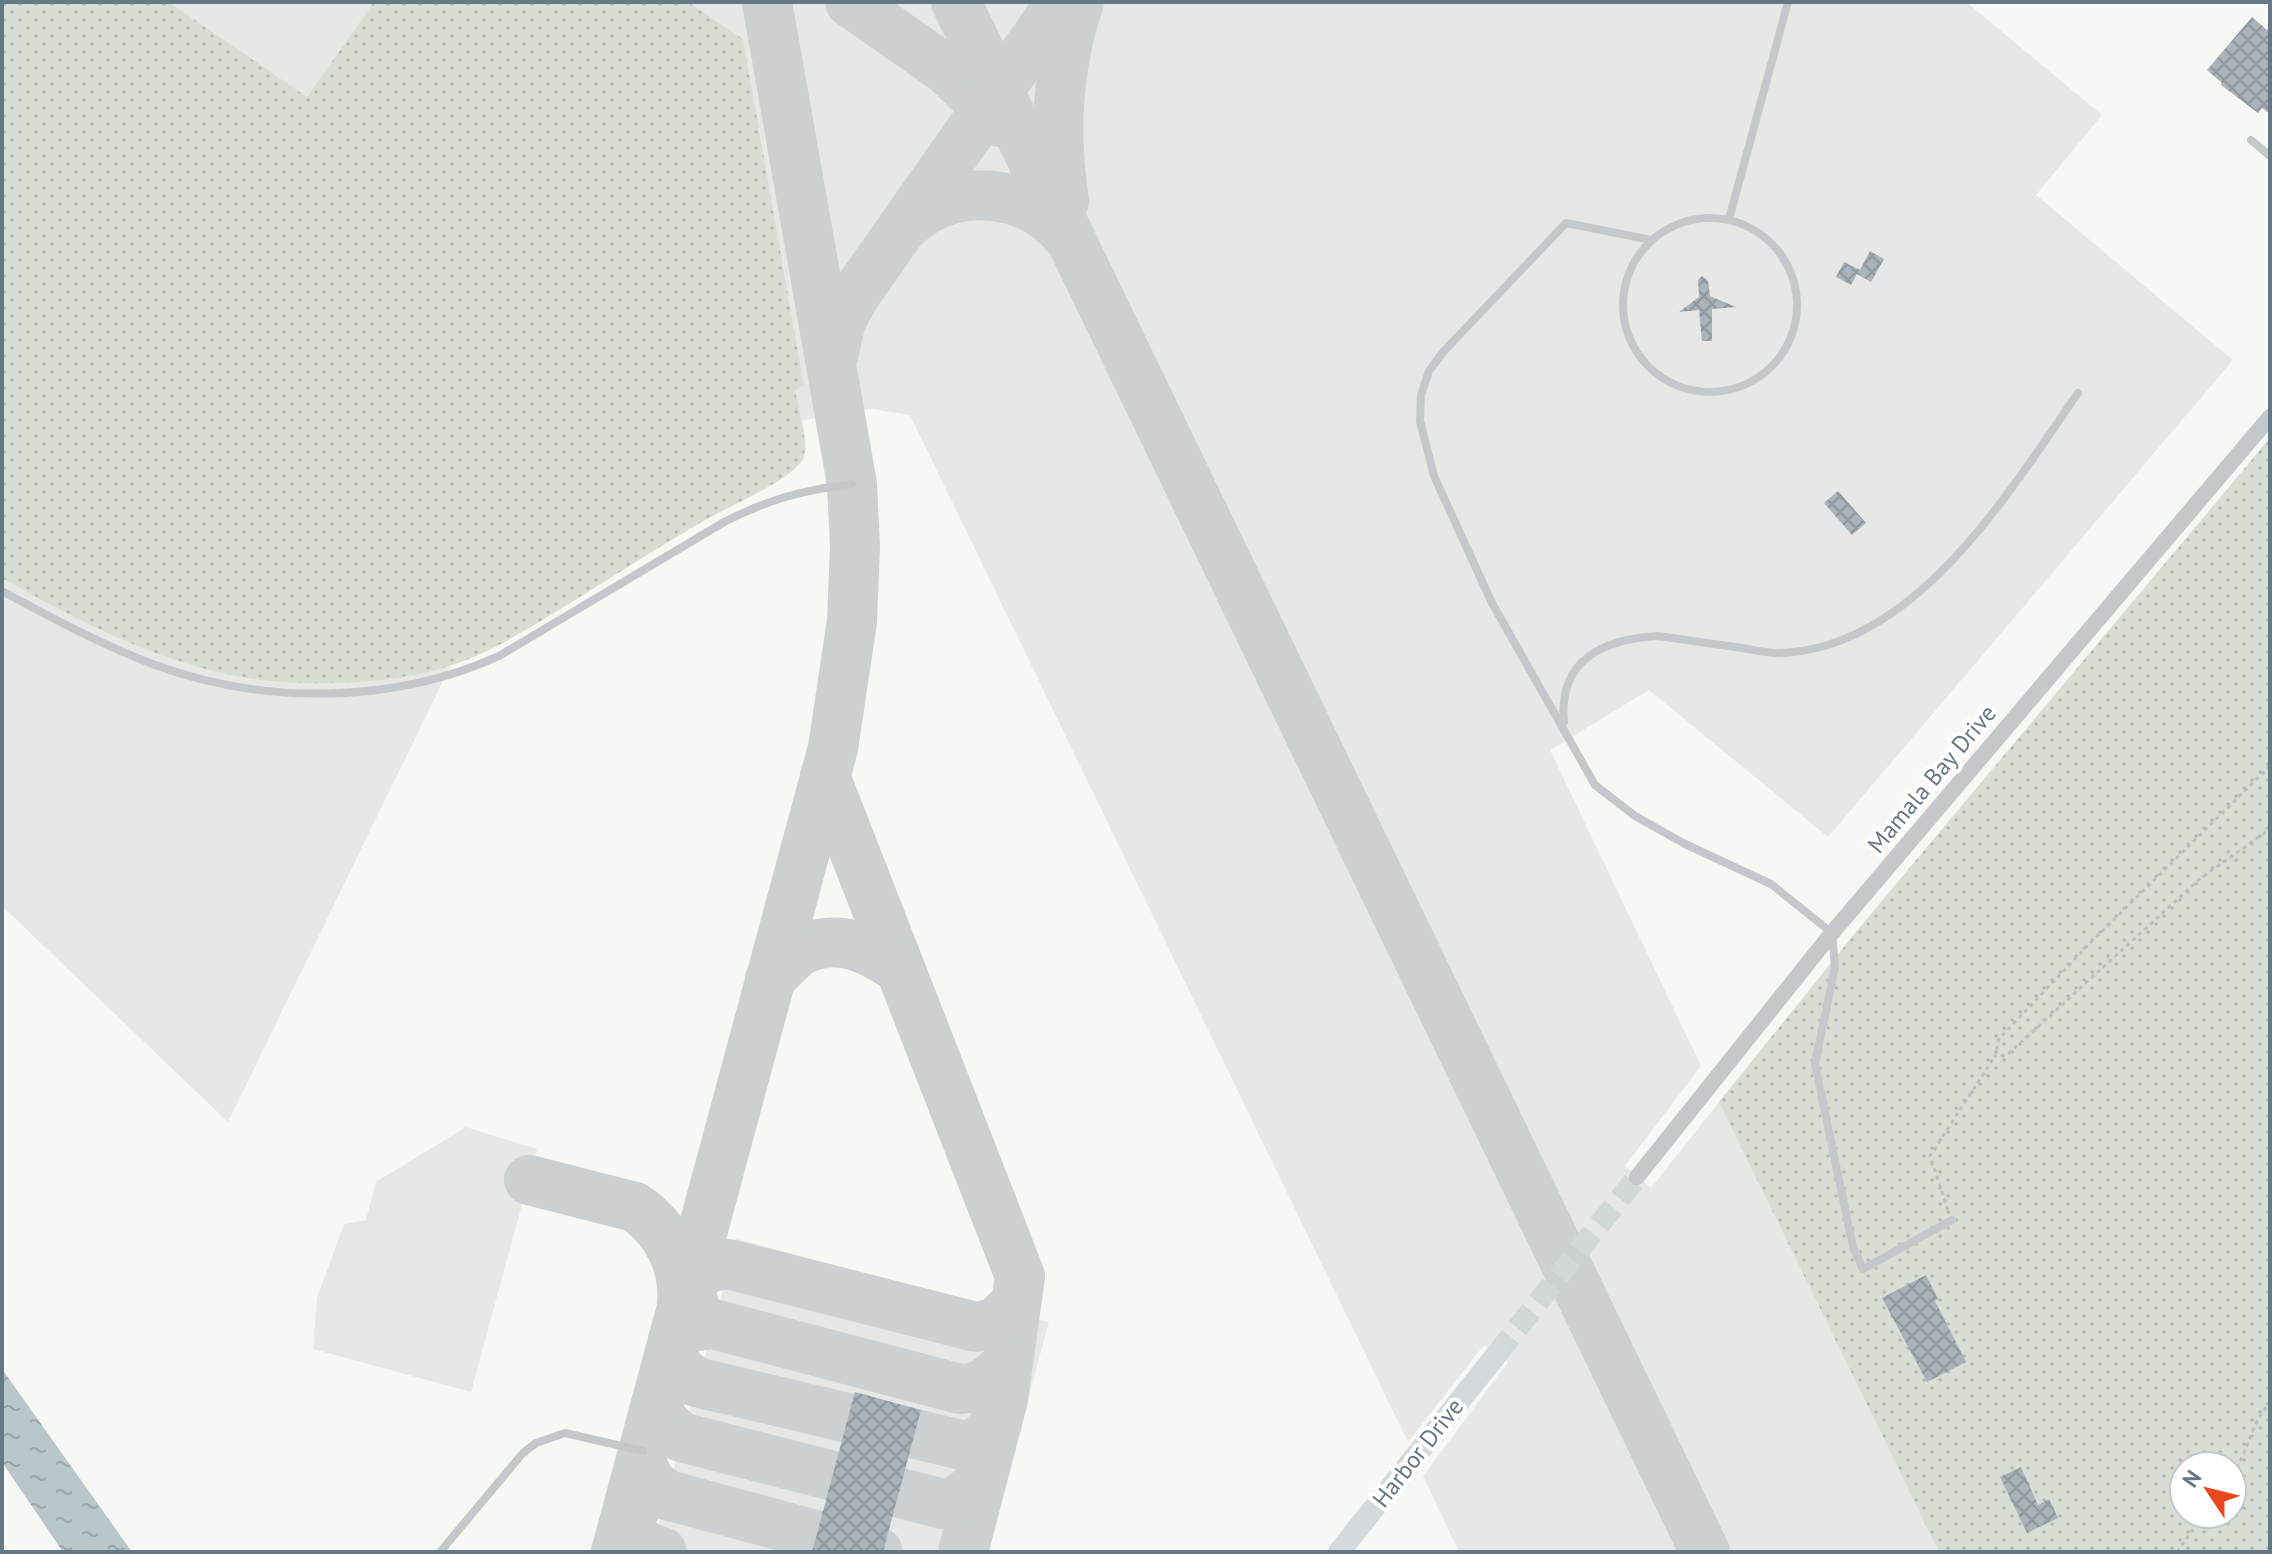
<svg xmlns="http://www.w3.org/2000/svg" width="2272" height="1554" font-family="'PT Sans',sans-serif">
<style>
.built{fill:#e7e8e6}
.grass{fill:url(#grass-dots);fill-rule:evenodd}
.water{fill:url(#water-ripples)}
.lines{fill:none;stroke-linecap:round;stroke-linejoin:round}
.taxiway{stroke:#ccd0d1;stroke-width:50}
.building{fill:url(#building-cross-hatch)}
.secondary-tunnel{stroke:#d2d7d8;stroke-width:22;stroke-dasharray:22 11;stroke-linecap:butt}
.path{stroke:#bdc0c2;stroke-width:3;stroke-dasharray:4 4;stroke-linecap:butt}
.lane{stroke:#c4c8cb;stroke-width:8}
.street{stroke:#c4c8cb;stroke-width:16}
.secondary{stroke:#d4d9dd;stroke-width:22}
.labels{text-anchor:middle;stroke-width:8;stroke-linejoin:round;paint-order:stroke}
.street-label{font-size:24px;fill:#647886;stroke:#fff}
</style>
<defs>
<pattern id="grass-dots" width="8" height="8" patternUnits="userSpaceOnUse" patternTransform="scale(2)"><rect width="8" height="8" fill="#d8ded4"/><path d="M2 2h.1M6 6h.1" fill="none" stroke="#b3b9b2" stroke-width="1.8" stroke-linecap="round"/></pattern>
<pattern id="water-ripples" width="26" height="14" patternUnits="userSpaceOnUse" patternTransform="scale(2)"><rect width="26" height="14" fill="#b9c7ca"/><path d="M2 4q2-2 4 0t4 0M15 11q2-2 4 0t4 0" fill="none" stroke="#9aa6aa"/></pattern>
<pattern id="building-cross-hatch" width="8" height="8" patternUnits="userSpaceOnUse" patternTransform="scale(2)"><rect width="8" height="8" fill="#aab3b9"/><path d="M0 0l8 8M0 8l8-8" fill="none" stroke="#8e969c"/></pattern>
</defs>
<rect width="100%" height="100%" fill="#f7f7f3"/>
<g class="built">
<path d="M2,2H1966L2102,115L2036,195L2233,360L1828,837L1649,690L1550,750L1701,1066L1625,1166L1651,1188L1719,1102L1939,1552H1459L1423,1476L1508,1362L1484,1345L1408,1442L910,415L872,409L810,419L542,478L228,1122L2,906Z"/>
<path d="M466,1127L537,1149L471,1392L313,1349L317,1298L344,1224L366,1220L376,1182Z"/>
<path d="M737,1239L1049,1322L986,1552H651Z"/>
</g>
<g class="grass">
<path d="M2,2H169L307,97L374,2H688L743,39L804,386L795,390C798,407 811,447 802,461C788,481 732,505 709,518C658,547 609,579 559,610C523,632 486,655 446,667C401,681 349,684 302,683C192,681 95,630 2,578Z"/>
<path d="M2270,438V1552H1939L1719,1102L1860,927ZM2184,1466H2232V1514H2184Z"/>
</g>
<path class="water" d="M2,1369L132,1552H63L2,1462Z"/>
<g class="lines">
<g class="taxiway">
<path d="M850,2L947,70L1000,122"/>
<path d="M956,2L1705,1552"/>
<path d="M1064,201C1054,135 1057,66 1079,2"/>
<path d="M908,223C953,181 1030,188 1067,236"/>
<path d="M833,356L841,321L855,295L1061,2"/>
<path d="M825,776L1020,1276L1003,1399L963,1552"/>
<path d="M770,979C780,970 792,955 804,949C840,933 870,949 900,969"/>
<path d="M529,1180L635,1207C667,1229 685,1265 682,1303"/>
<path d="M694,1304L688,1287L706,1268L728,1264L976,1327L995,1323L1015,1304"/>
<path d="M673,1340L690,1327L713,1324L960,1389C982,1388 993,1379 1007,1363"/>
<path d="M671,1351L679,1370L696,1382L970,1447L984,1437L997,1423"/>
<path d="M656,1405L665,1423L681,1437L943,1504L953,1503L981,1483"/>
<path d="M640,1463L652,1484L667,1495L878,1552"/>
<path d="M642,1500L626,1518C635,1538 639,1546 662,1552"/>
<path d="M616,1552L833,748L852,621L855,546L852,484L767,2"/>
</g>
</g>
<g class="building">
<path d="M2252,17L2267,30L2270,26V114L2262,108L2258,113L2221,85L2222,83L2207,70Z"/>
<path d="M1870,251L1884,259L1871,282L1857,274L1851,285L1836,277L1844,262L1860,270Z"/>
<path d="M1702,276L1708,281L1710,296L1736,307L1712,309V341H1702L1699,310L1679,312L1699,297L1698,280Z"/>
<path d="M1838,491L1866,523L1852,535L1824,503Z"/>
<path d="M1926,1275L1938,1299L1935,1301L1966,1362L1927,1382L1882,1298Z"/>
<path d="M855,1392L921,1410L883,1552H812Z"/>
<path d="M2021,1467L2038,1505L2049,1499L2058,1518L2027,1533L2000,1477Z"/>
</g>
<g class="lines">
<path class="secondary-tunnel" d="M1497,1354L1637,1177"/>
<g class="path">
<path d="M2270,766L2088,945L1999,1039L1995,1056L2007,1055L2201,878L2270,829"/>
<path d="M1948,1210L1930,1156L1995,1056"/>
<path d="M2232,1475C2248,1453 2251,1422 2270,1403"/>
<path d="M2177,1552L2204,1514"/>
</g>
<g class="lane">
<path d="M2251,140L2270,156"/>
<circle cx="1710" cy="305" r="87"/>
<path d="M1729,219L1788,2"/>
<path d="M1651,240L1566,223L1444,351L1429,371L1421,395L1420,421L1434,476L1492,603L1595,785L1635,816L1685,844L1771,884L1832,933L1835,967L1815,1064L1853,1247L1863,1269L1952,1220"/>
<path d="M2,591C52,618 102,645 155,665C264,705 393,704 499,656L726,521C770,499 803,490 852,484"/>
<path d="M1564,722C1558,660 1603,639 1658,636C1686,640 1714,644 1742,648C1753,650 1766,653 1778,653C1914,651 2009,492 2078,393"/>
<path d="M440,1552L523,1453L536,1443L565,1433L643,1451"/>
</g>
<path class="street" d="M1637,1177L1832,933L2270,417"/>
<path class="secondary" d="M1339,1552L1497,1354"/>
</g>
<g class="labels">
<g class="street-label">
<text transform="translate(1932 779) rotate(-50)" y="8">Mamala Bay Drive</text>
<text transform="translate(1418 1453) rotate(-52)" y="8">Harbor Drive</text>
</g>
</g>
<rect width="2272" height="1554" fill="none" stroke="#647886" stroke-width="8"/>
<g transform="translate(2208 1490) rotate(305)"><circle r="38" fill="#ffffff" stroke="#c1c9cf" stroke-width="2"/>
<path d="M0-6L14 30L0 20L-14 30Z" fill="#eb471f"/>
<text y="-12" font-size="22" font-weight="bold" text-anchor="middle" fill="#647886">N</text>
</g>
</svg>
